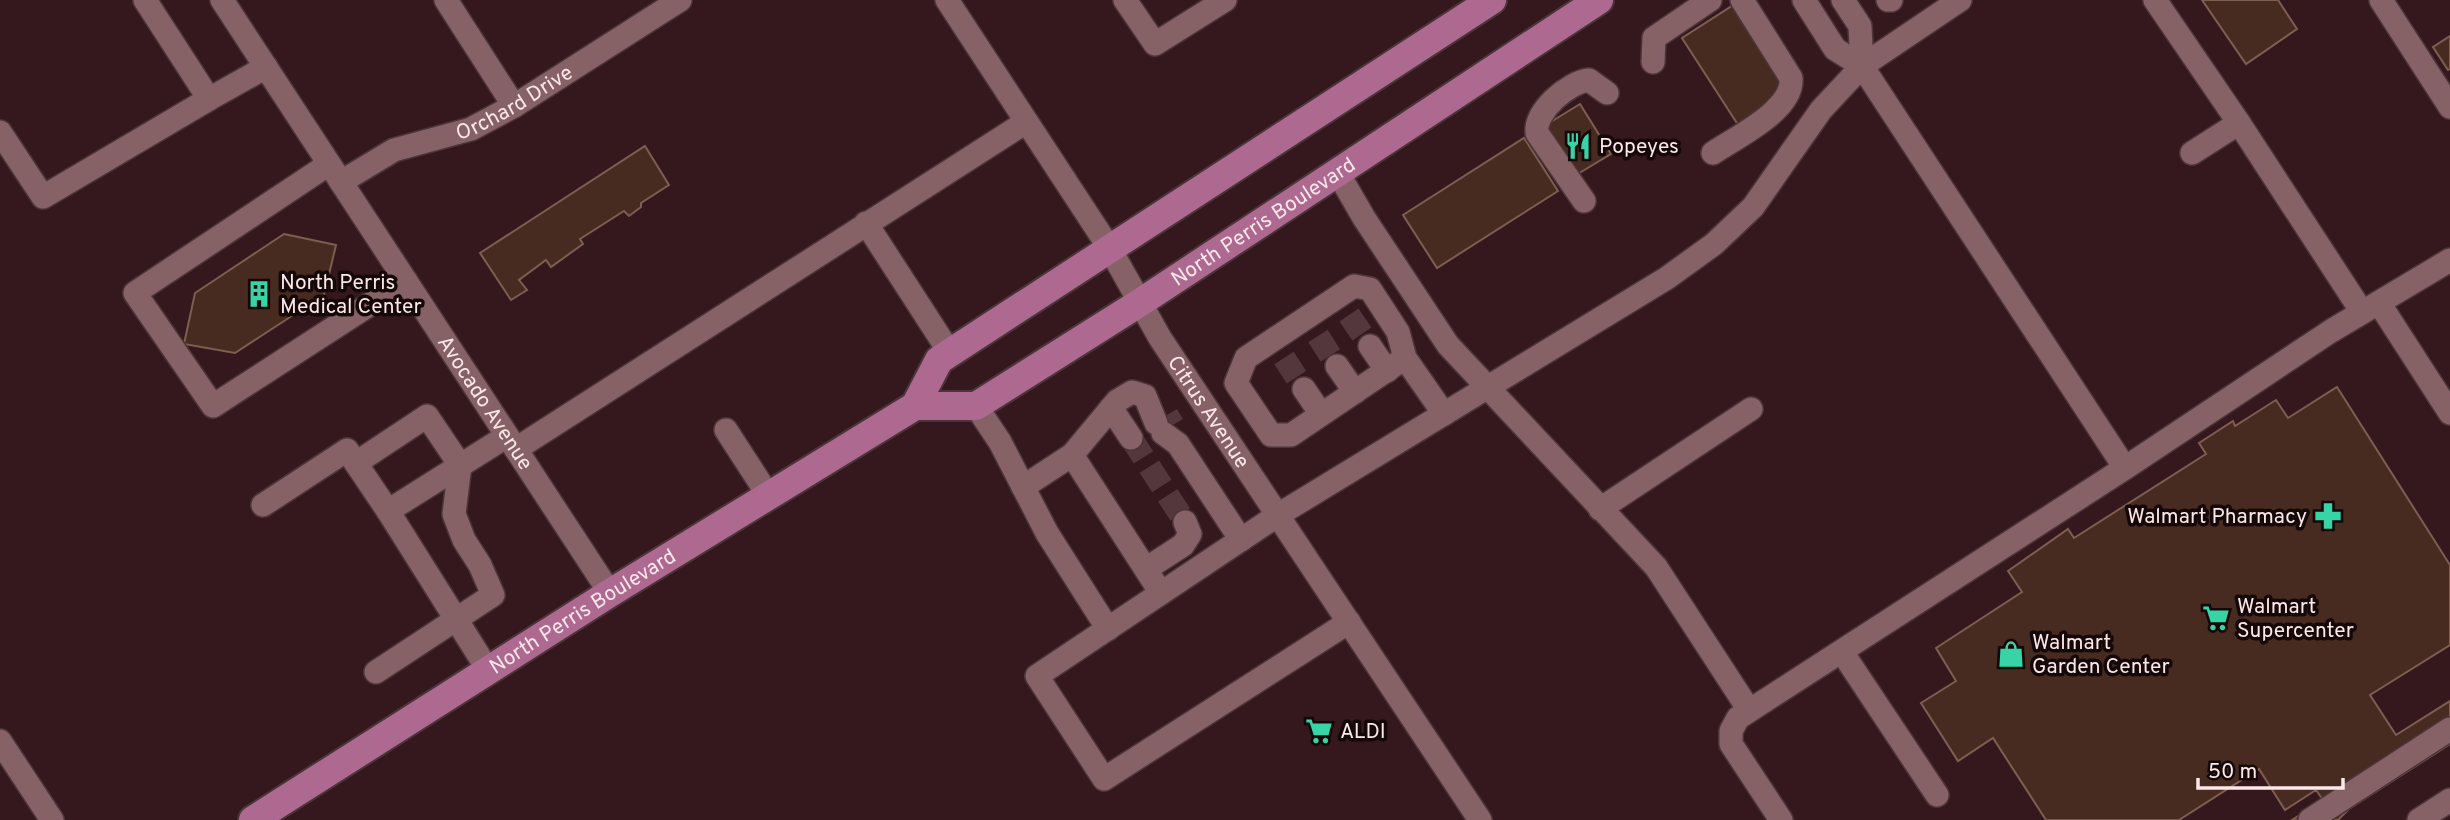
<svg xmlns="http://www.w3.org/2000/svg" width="2450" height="820" font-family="Overpass,sans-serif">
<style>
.building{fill:#482b20;stroke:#7e5e51;stroke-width:2}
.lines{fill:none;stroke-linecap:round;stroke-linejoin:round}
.minor-tunnel{stroke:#53373c;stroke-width:23;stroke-dasharray:23 11;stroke-linecap:butt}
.minor-casing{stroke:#4c3539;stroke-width:26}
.major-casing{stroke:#4c3539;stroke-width:32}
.minor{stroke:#866266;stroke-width:23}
.major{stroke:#ae6991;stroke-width:28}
.labels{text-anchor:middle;stroke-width:7;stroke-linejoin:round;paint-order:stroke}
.street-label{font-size:21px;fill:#fce7e9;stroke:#140809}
.poi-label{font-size:21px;fill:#fce7e9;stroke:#140809;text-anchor:start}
</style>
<rect width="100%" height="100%" fill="#35181d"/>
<g class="building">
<path d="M2202,0H2278L2297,29L2246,64Z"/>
<path d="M1735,4L1789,88L1742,131L1682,38Z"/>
<path d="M2450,36V69L2448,70L2433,47Z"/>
<path d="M1580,104L1611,154L1571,178L1546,138L1549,123Z"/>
<path d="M1524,138L1558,191L1437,268L1403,215Z"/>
<path d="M645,146L669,185L641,203V207L629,216L624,211L580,239L583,244L551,267L546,260L519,280L527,290L511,300L480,253Z"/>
<path d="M284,234L336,245L324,295L235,353L184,344L195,293Z"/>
<path d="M2337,387L2450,565V645L2370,695L2396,735L2450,701V744L2349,809L2338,820H2292L2323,800L2316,790L2285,810L2259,769L2179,820H2046L1993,738L1958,761L1921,703L1956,681L1936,648L2022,592L2008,571L2068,529L2074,538L2206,454L2199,443L2233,421L2235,426L2276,400L2288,418Z"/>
</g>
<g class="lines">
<g class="minor-tunnel">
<path d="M1349,315L1370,346"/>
<path d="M1318,336L1337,366"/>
<path d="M1284,358L1304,389"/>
<path d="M1167,415L1173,425"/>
<path d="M1131,438L1185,522"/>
</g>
<defs>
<g id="minor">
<path d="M145,0L209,99L266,67"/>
<path id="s1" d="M222,0L610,593"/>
<path d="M446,0L514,106"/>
<path id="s2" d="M947,0L1110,249L1160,338L1480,820"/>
<path d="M1125,0L1155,44L1225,0"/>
<path d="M1804,0L1835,49L1862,66L2125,468"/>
<path d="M1843,0L1860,26L1862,66"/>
<path d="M1888,0H1891"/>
<path d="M2155,0L2239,123"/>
<path d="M2381,0L2450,107"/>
<path d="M1653,62L1654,38L1710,0"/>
<path d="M0,132L43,197L209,99"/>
<path d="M1713,153C1736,137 1794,110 1791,78L1742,0"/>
<path d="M2192,153L2239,123L2362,312"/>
<path d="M329,164L135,293L213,406L406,281"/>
<path d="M1338,173L1364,218L1448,345L1656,567L1749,710"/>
<path id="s3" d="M341,182L394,150L471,129L514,106L680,0"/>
<path d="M1584,201L1537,133C1534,111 1569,82 1589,80L1607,93"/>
<path d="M866,223L950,353"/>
<path d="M2379,303L2450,413"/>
<path d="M1370,346L1387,371"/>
<path d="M1405,358L1291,435H1271L1236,383L1246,358L1354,286L1370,289L1398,332L1405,358L1444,414"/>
<path d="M1337,366L1355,392"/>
<path d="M1304,389L1321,414"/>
<path d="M976,406L1000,442L1047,533L1108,629"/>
<path d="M1111,408L1131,438"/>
<path d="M726,430L768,495"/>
<path d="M1163,433L1178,444L1241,540"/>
<path d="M516,449L1026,122"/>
<path d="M1072,455L1161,593"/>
<path d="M356,463L427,416L460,465L454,514L464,540L480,565L493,595L376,672"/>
<path d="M1023,487L1072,455L1117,401L1132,392L1145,396L1156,423"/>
<path d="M263,505L347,450L388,511"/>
<path d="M1600,509L1751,409"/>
<path d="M1146,569L1183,545L1190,534L1185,522"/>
<path d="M1349,622L1104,779L1037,676L1278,515L1667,278L1714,244L1753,207L1821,110L1862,66L1960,0"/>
<path d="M1842,652L1937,795"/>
<path d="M488,670L388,511L507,436"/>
<path d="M0,741L52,820"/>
<path d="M1781,820L1731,744V731L1738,718L2125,468L2331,331L2450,260"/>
<path d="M2310,820L2450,729"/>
<path d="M2419,820L2450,800"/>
</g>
<g id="major">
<path d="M915,406L939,360L1492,0"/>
<path id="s4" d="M253,820L610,593L915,406H976L1141,302L1599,0"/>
</g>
</defs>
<use href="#minor" class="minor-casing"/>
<use href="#major" class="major-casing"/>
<use href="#minor" class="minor"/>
<use href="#major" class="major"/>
</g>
<defs>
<symbol id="restaurant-bare" viewBox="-9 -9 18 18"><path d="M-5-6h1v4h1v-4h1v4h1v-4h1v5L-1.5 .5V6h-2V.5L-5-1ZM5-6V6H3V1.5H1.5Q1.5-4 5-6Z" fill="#37d4a6" stroke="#140809" stroke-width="2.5" paint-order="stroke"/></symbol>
<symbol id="building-bare" viewBox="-9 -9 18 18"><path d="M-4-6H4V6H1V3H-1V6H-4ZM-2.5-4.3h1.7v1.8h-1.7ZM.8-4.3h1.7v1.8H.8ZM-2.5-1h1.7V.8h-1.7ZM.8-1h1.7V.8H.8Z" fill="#37d4a6" stroke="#140809" stroke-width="2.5" paint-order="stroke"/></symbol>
<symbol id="pharmacy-bare" viewBox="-9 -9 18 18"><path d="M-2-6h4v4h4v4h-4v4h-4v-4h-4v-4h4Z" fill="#37d4a6" stroke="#140809" stroke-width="2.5" paint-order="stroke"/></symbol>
<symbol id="supermarket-bare" viewBox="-9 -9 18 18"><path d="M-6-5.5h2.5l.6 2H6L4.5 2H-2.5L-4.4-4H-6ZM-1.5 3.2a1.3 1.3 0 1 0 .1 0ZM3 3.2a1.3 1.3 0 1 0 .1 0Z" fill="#37d4a6" stroke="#140809" stroke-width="2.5" paint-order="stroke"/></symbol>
<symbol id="shop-bare" viewBox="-9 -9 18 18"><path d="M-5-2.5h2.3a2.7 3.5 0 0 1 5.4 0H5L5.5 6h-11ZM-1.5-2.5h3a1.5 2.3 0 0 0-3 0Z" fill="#37d4a6" stroke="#140809" stroke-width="2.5" paint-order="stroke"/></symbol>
</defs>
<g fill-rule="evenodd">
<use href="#restaurant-bare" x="1559" y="127" width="38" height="38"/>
<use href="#building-bare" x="240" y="275" width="38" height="38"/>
<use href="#pharmacy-bare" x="2309" y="497" width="38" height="38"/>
<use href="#supermarket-bare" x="2197" y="599" width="38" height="38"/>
<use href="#shop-bare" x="1992" y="635" width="38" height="38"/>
<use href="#supermarket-bare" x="1300" y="712" width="38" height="38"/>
</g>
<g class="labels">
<g class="street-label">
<text dy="7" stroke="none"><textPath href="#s3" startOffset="192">Orchard Drive</textPath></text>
<text dy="7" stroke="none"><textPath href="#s4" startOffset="1183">North Perris Boulevard</textPath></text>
<text dy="7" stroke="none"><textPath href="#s1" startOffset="481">Avocado Avenue</textPath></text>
<text dy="7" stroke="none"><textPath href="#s2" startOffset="488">Citrus Avenue</textPath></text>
<text dy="7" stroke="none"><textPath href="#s4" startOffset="390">North Perris Boulevard</textPath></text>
</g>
<g class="poi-label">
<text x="1599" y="153">Popeyes</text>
<text x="280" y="289">North Perris<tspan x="280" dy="24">Medical Center</tspan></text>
<text x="2307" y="523" text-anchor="end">Walmart Pharmacy</text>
<text x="2237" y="613">Walmart<tspan x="2237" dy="24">Supercenter</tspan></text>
<text x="2032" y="649">Walmart<tspan x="2032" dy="24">Garden Center</tspan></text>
<text x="1340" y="738">ALDI</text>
</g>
</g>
<path d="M2198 778v10h145v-10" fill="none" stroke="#fce7e9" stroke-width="3.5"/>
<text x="2208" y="778" font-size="21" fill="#fce7e9" stroke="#140809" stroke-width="5" paint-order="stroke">50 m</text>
</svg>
